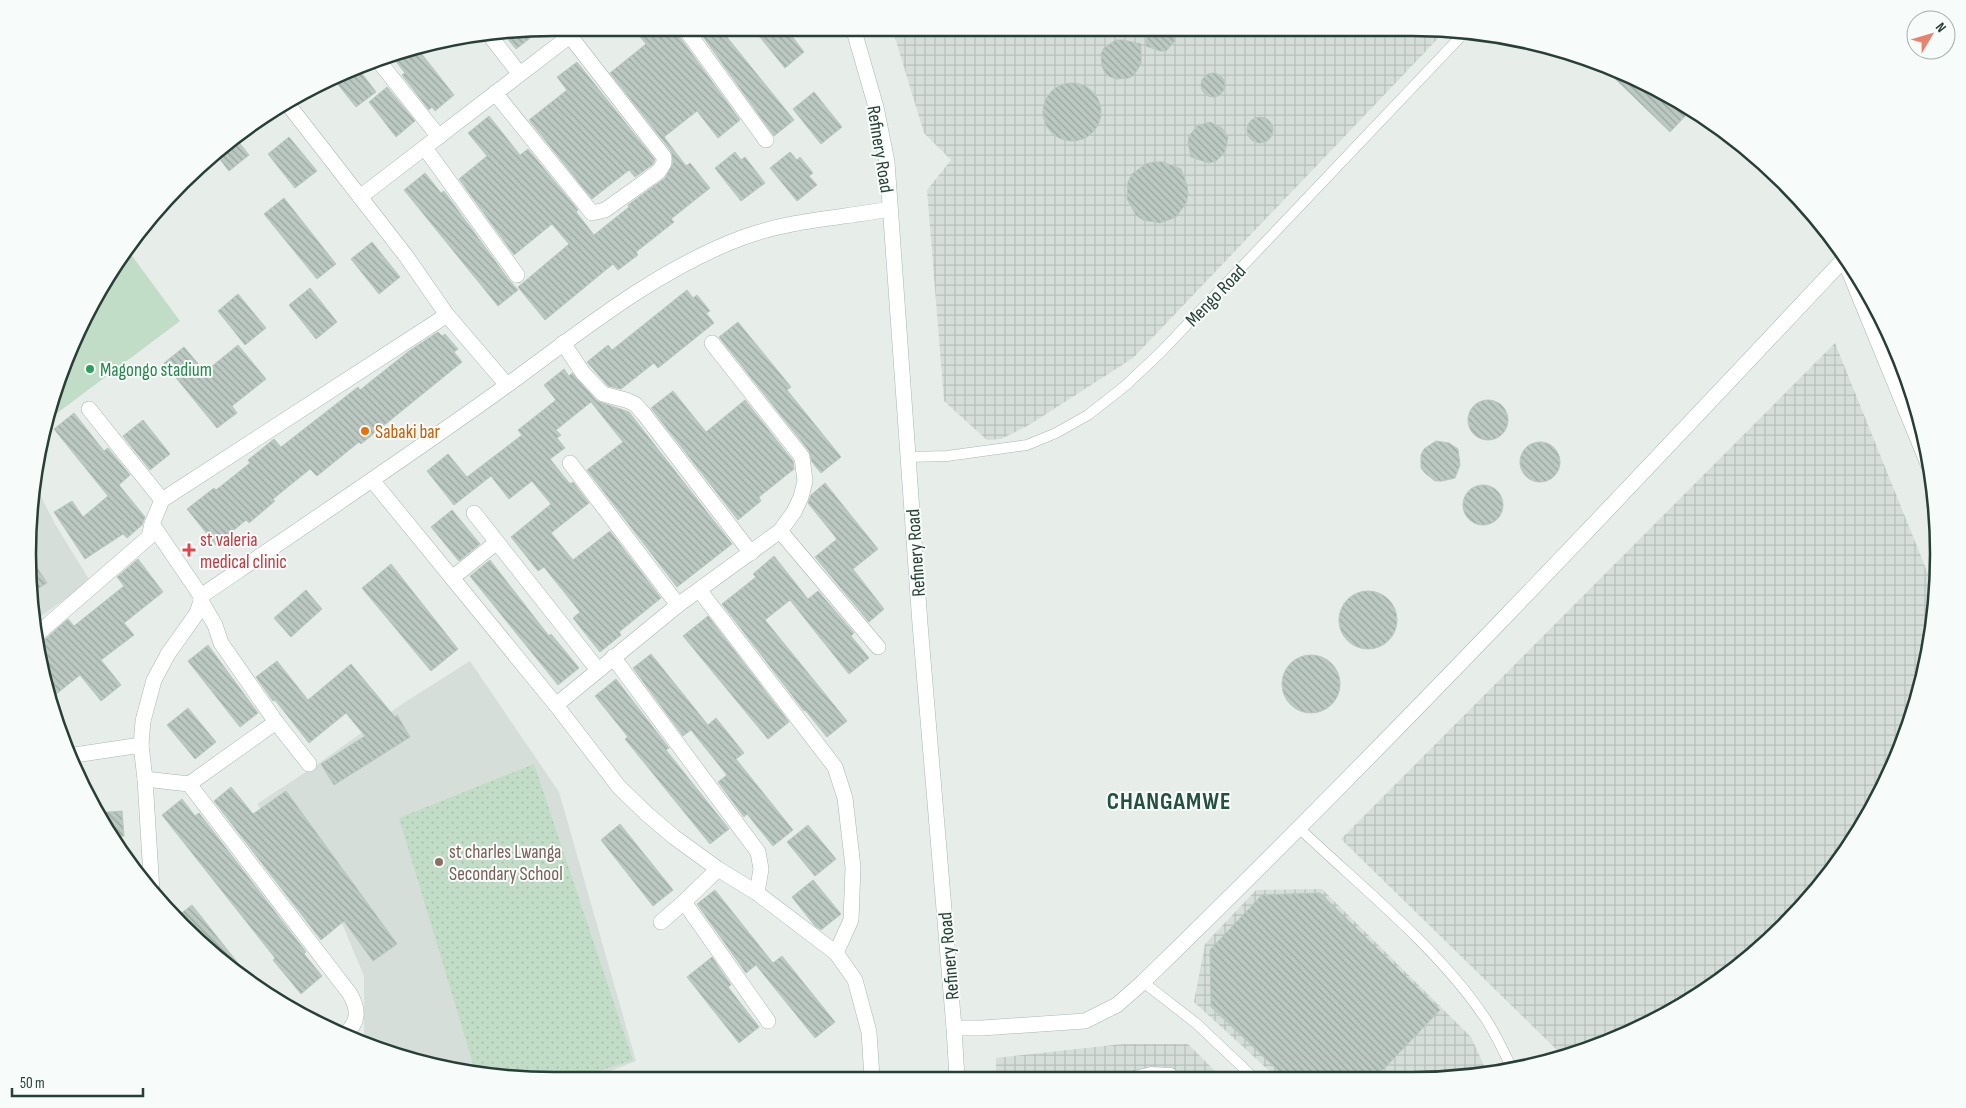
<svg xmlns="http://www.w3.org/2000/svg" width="1966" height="1108" font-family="'Sofia Sans Condensed',sans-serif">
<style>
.built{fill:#d5ded9}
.industrial{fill:url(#industrial-grid)}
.grass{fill:url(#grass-dots)}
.garden{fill:#c2ddc7}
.building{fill:url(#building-back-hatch);stroke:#bac7c1}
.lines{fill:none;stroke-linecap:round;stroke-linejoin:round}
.service-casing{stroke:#aab6b1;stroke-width:11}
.minor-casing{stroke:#aab6b1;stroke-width:16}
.tertiary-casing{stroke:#aab6b1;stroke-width:16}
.secondary-casing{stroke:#a6b9b1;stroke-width:16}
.service{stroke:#fff;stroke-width:10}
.minor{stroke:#fff;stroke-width:15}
.tertiary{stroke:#fff;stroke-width:15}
.secondary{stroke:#fff;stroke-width:15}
.leisure-dot{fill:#2e9e5b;stroke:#f7fbf9;stroke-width:2}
.food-dot{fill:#e8710a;stroke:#f7fbf9;stroke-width:2}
.health-dot{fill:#e0444e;stroke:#f7fbf9;stroke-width:2}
.education-dot{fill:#8d6e63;stroke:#f7fbf9;stroke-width:2}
.labels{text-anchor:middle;stroke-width:4;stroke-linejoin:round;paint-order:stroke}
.street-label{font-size:19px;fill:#273f37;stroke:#f7fbf9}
.leisure-label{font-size:19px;fill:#27864d;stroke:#f7fbf9;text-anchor:start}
.food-label{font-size:19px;fill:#c56008;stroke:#f7fbf9;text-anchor:start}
.health-label{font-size:19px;fill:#be3a42;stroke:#f7fbf9;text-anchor:start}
.education-label{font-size:19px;fill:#785e54;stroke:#f7fbf9;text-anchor:start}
.district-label{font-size:24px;font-weight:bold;letter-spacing:1px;fill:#245042;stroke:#f7fbf9}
.rim{fill:none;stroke:#273f37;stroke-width:2.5}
</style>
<defs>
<pattern id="industrial-grid" width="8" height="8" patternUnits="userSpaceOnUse" patternTransform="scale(1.25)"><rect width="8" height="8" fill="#d5ded9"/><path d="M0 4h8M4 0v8" fill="none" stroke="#b7c0bb"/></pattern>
<pattern id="grass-dots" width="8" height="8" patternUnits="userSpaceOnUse" patternTransform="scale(1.25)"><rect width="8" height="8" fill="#c2ddc7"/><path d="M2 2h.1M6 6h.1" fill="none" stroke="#a7bfac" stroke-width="1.8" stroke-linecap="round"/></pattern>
<pattern id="building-back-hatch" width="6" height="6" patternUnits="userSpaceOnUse" patternTransform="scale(1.25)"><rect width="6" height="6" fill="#bcc9c3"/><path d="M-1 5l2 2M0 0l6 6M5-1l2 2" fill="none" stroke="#99a59f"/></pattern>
</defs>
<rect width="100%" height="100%" fill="#e7eeea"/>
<g class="built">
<path d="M33,481L55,524L90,581L33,622L29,588Z"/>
<path d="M470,661L559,792L636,1061L590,1079H520L385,1053L364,1043V976L341,921L257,804L315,766L402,704Z"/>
</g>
<g class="industrial">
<path d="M1447,29L1133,358L1029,425L1001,439L987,440L944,401L927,190L951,160L924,133L893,31Z"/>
<path d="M1835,343L1935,591L1934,623L1910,724L1868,817L1784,926L1704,992L1582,1052L1552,1059L1559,1052L1341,839Z"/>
<path d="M1322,889L1471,1037L1488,1074L1480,1076L1276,1077L1194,1002L1205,944L1256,890Z"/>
<path d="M1122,1044H1188L1221,1077L996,1078V1058Z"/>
</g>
<path class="grass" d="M534,764L633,1060L574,1079H520L475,1070L399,818Z"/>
<path class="garden" d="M127,249L180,321L44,423L82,321L116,261Z"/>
<g class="building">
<path d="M1148,30H1173L1175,36L1174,42L1166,51H1160L1146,46Z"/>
<path d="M678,31L679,36L740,120L718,138L697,111L664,137L686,166L690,163L710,188L671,219L674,222L636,252L638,255L618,270L613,264L545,320L518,287L569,244L552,224L514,255L459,179L487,156L468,133L489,116L520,155L528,149L578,210L576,212L594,235L629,207L628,205L665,178L673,163L671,151L610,73L646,44L636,32Z"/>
<path d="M699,31H722L794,120L774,136Z"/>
<path d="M755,31H788L804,52L785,68Z"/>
<path d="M502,32H538L516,49Z"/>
<path d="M1116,40H1123L1141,44V64L1134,75L1129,78L1116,79L1106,75L1102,66L1101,54L1104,48Z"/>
<path d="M417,48L454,95L435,111L432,107L429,110L402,75L405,73L390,54Z"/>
<path d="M577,62L655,160L652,165L635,177L629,170L592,199L529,120L567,90L557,77Z"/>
<path d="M1604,66L1676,98L1691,110L1670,132L1603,67Z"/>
<path d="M357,67L376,92L356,107L332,77Z"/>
<circle cx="1213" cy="85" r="12"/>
<circle cx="1072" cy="112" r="29"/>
<path d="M387,87L415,121L396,137L369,102Z"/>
<path d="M814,92L842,127L821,144L793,109Z"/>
<circle cx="1260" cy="130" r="13"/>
<path d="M1210,122L1222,128L1228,137L1225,152L1216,161L1209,163L1191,157L1188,143L1189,136L1197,126Z"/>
<path d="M234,136L249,155L229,171L215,153Z"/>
<path d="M289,137L317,171L295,188L268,154Z"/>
<path d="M735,152L741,160L745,157L765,183L741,201L715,168Z"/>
<path d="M790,152L797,160L800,157L813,173L809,176L817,185L797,201L770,168Z"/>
<path d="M1154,162H1163L1181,169L1187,185L1188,194L1186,203L1176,217L1160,223L1143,220L1136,215L1127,199L1128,182L1132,174L1146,164Z"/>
<path d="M425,173L441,193L444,191L509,280L518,290L498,306L404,190Z"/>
<path d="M284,198L336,264L317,279L264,214Z"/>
<path d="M372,242L400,277L379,294L351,259Z"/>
<path d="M310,288L337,322L316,339L289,305Z"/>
<path d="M687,290L693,298L697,295L710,311L706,313L714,323L658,368L654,363L621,389L608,386L587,362L608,345L612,350Z"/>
<path d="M238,294L266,328L245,345L218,311Z"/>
<path d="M738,322L791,387L787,390L841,457L821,473L812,462L809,451L719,337Z"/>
<path d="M438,332L442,336L445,334L458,349L454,352L462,362L361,444L359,442L317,476L310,469L273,499L275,501L249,523L246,520L216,545L187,509L214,488L216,490L250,463L248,460L274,439L281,447L358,387L360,390L409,351Z"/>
<path d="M238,345L266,379L232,406L237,413L217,428L164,363L184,347L205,372Z"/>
<path d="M564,369L569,376L572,373L597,401L629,412L732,544L677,587L587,470L623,442L591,402L556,430L561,435L557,438L565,448L550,459L570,484L573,482L589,503L551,533L573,560L610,531L661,598L619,632L621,635L600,652L573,618L580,612L544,567L538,571L511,537L551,504L532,481L509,499L491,476L454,505L427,471L448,454L467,477L522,435L518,430L556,400L544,385Z"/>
<path d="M673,391L706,432L745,400L793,461L794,469L759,497L761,501L738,520L651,408Z"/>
<circle cx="1488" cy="420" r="20"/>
<path d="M74,413L104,451L108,448L130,475L119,485L145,517L142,525L127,538L123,534L85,559L54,512L72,501L83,517L108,496L54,429Z"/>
<path d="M143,420L170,454L150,470L123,436Z"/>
<path d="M1436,441L1449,443L1458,449L1460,465L1455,478L1442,481H1435L1425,473L1421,468V455L1424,449Z"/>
<circle cx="1540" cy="462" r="20"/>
<path d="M825,483L878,549L853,569L884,609L869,622L815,557L837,539L808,503L811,495Z"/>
<circle cx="1483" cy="505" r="20"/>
<path d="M452,510L480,544L459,561L431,527Z"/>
<path d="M774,556L808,599L818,591L854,633L851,636L869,658L849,674L790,600L765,620L847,721L827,737L805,710L804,711L722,604L756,577L753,574Z"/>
<path d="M30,557L47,583L29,594V588Z"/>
<path d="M138,559L163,592L124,623L134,635L101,660L121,685L101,701L80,675L50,699L38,657L36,645L41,643L68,619L74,626L124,586L117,577Z"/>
<path d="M490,560L549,636L551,634L579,668L558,685L470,576Z"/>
<path d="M391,564L458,649L431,671L362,588Z"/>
<path d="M306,590L322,609L291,637L274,618Z"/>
<circle cx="1368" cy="620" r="29"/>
<path d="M708,616L789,722L768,739L683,636Z"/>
<path d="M208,645L258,713L240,727L188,661Z"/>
<path d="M651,654L708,725L716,718L744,753L736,759L793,830L773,846L747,814L744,817L718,782L727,775L691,730L683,736L633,668Z"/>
<circle cx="1311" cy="684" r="29"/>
<path d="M277,661L308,700L351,664L395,717L397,715L410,737L334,785L321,764L365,736L346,713L309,743L275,700L273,701L256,677Z"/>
<path d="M616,679L669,748L666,750L729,829L710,844L625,739L628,737L595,696Z"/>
<path d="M188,708L216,742L195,759L167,725Z"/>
<path d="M231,787L253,814L286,791L397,944L373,961L344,921L321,940L214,801Z"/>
<path d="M182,799L195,816L199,813L306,952L304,954L322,976L301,994L273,960L275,958L162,815Z"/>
<path d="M122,811L124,836L112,837L96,813Z"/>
<path d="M620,824L673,890L653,906L601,840Z"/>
<path d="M808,825L836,859L815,876L787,842Z"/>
<path d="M813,880L841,914L821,930L815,926L792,897Z"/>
<path d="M715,890L773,963L782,956L835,1022L815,1038L756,965L746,973L697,904Z"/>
<path d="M1320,893L1440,1010L1377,1076L1285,1077L1211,1007L1210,950L1262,895Z"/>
<path d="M192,905L245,972L242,975L207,950L175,918Z"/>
<path d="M712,957L731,985L728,987L759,1027L739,1043L687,977Z"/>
</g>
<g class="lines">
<defs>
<g id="service">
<path d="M908,457L947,456L1027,445L1056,433L1088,415L1125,386L1161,352L1465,32"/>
<path d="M1299,828C1360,886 1436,946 1483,1015C1495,1032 1503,1050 1512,1069"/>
<path d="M1143,982L1197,1024L1253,1077"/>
<path d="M1130,1077L1151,1072L1171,1073L1175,1077"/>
</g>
<g id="minor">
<path d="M687,31L766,140"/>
<path d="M487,32L519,73"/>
<path d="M377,59L439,137"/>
<path d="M495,93L592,213L605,210L650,178L659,171L664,163V157L570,36"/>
<path d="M287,103L406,256L447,315L507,385"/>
<path d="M425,148L517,275"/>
<path d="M360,197L575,32"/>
<path d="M563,343L583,373L603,394L626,400L635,404L644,414L751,553"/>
<path d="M89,409L162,500L152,524L201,596"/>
<path d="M570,463L678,605"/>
<path d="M372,480L556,705L619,787L647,814L674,837L718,869L757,893L836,953L855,980L869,1032L872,1078"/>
<path d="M162,500L447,315"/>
<path d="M474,513L598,670"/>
<path d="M780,531L878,647"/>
<path d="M452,578L497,542"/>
<path d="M700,591L835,767L845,798L853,867L851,920L836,953"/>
<path d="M201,601L215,625L221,643L276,722L309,764"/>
<path d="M35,636L149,537L152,524"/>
<path d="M613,657L758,852L761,869L757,893"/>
<path d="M556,705L678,605L780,531L794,512L801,497L805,481L802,457L712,343"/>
<path d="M68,756L141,745"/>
<path d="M145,779L189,784L350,994C359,1010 359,1022 345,1034"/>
<path d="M189,784L276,722"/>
<path d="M152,892L145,779L141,745L143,721L154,680L168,654L197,613L201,601V596C303,527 406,458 506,386C580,332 657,269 744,237C791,220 841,218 890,209"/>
<path d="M684,902L768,1021"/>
<path d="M661,922L684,902L718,869"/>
</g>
<g id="tertiary">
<path d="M1844,259L1928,464"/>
<path d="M954,1028H982L1085,1021L1117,1005L1143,982C1384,748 1615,503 1845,258"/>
</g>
<path id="secondary" d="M854,31L876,107L887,162L920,624L954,1028L957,1078"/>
</defs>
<use href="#service" class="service-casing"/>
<use href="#minor" class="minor-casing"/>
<use href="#tertiary" class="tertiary-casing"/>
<use href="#secondary" class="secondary-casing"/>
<use href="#service" class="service"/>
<use href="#minor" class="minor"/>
<use href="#tertiary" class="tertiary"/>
<use href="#secondary" class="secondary"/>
</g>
<circle class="leisure-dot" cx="90" cy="369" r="5"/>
<circle class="food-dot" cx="365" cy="431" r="5"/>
<path class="health-dot" d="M186.5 542.5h5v5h5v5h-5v5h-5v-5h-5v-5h5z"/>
<circle class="education-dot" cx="439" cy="862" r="5"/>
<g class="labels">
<g class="street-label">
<text transform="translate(881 149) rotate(81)" y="7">Refinery Road</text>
<text transform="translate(1215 295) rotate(-46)" y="7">Mengo Road</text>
<text transform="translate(915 553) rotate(-94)" y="7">Refinery Road</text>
<text transform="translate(948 956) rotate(-95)" y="7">Refinery Road</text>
</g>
<g class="leisure-label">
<text x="100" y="376">Magongo stadium</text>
</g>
<g class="food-label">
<text x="375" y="438">Sabaki bar</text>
</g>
<g class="health-label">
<text x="200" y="546">st valeria<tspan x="200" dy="22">medical clinic</tspan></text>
</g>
<g class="education-label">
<text x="449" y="858">st charles Lwanga<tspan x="449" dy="22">Secondary School</tspan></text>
</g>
<g class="district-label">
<text x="1169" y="809">CHANGAMWE</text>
</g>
</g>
<path d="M0 0H1966V1108H0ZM554 36H1412A518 518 0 0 1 1930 554V554A518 518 0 0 1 1412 1072H554A518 518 0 0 1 36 554V554A518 518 0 0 1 554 36Z" fill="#f7fbf9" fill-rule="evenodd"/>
<path class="rim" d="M554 36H1412A518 518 0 0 1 1930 554V554A518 518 0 0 1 1412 1072H554A518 518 0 0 1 36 554V554A518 518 0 0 1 554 36Z"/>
<g transform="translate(1931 35) rotate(52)"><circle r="24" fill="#f7fbf9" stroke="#a4b0ab"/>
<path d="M0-4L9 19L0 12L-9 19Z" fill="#e6826d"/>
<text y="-8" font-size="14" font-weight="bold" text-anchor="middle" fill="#273f37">N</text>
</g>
<path d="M12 1088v8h131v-8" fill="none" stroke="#273f37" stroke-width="2.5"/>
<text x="20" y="1088" font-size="15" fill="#273f37" stroke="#f7fbf9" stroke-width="4" paint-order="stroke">50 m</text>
</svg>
